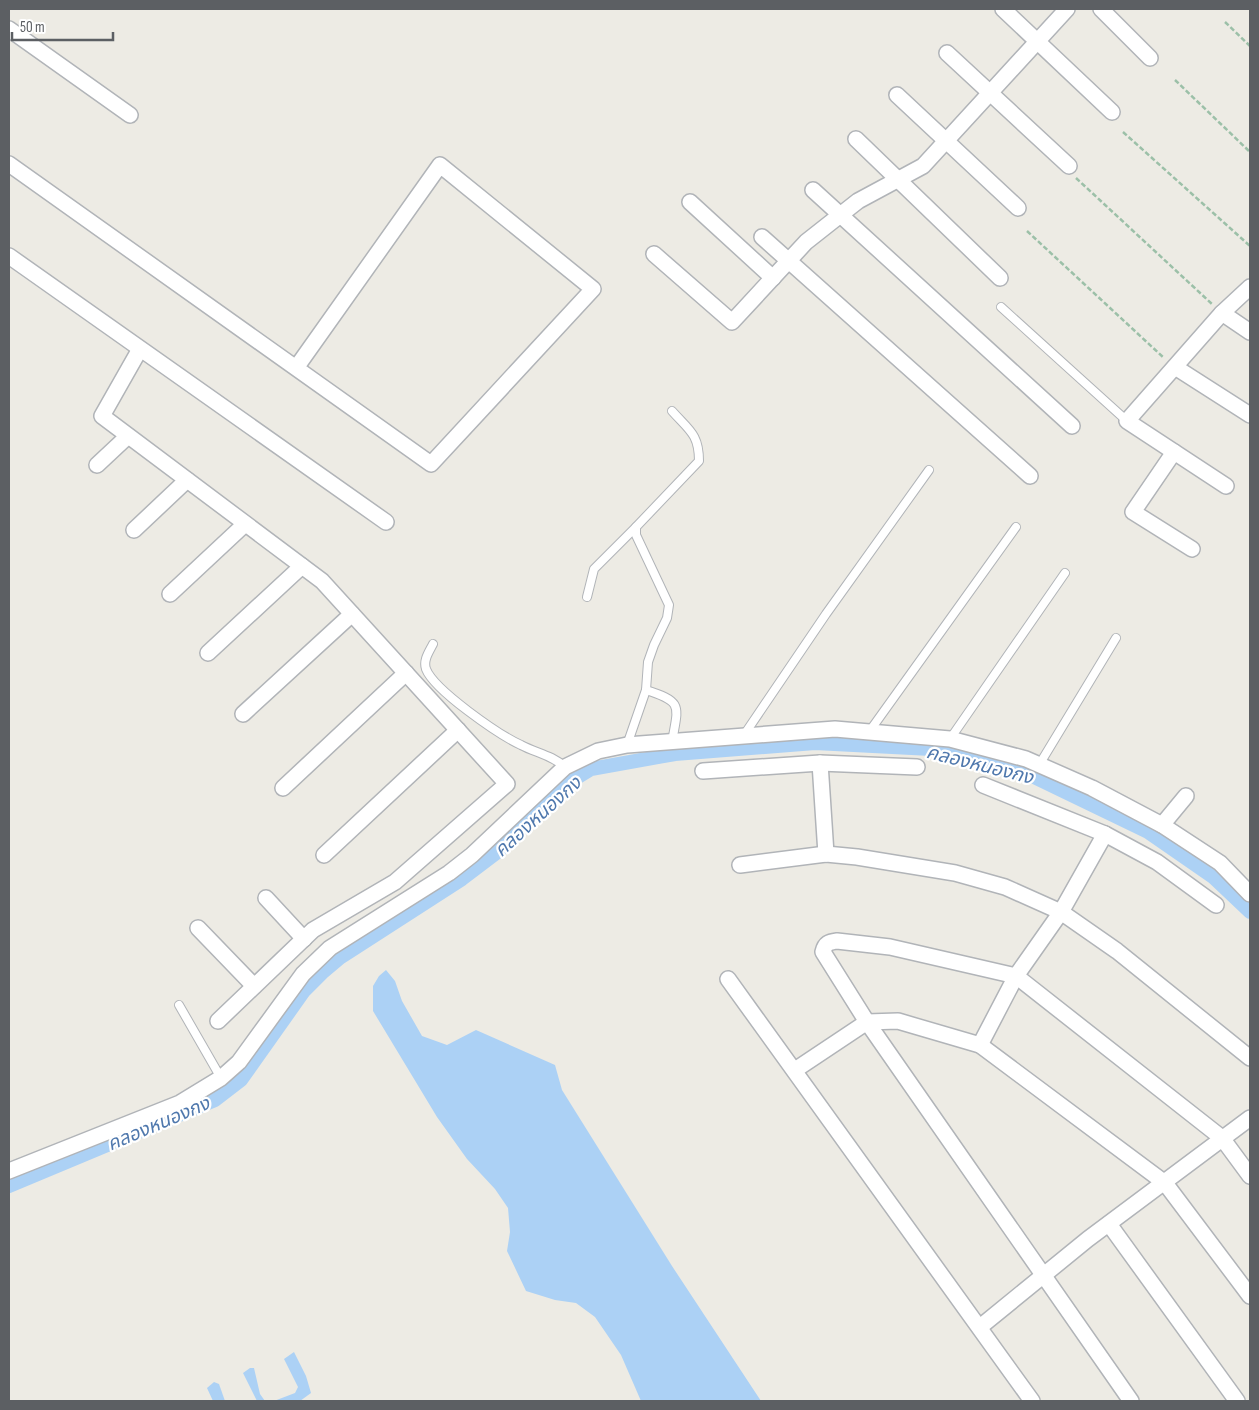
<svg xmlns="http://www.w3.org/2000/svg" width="1259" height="1410" font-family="'Sofia Sans Condensed','Noto Sans Thai',sans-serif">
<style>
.water{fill:#acd1f5}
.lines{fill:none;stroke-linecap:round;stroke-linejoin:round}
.canal{stroke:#acd1f5;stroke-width:14}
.service-casing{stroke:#b1b4b8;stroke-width:10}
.minor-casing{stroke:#b1b4b8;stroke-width:18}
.path{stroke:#9cc0a8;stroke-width:2.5;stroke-dasharray:5 2.5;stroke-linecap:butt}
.service{stroke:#fff;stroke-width:8}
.minor{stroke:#fff;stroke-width:15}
.labels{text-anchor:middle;stroke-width:4.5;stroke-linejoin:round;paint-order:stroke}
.water-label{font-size:19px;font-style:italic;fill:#4f78ad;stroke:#fff}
</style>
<rect width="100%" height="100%" fill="#edebe4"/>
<g class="water">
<path d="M386,970L395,981L402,1001L422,1036L447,1045L476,1030L555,1065L562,1090L672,1266L761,1401H641L621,1355L595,1317L576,1303L555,1300L526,1291L507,1251L510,1232L508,1208L495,1189L467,1159L437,1117L373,1011V986L379,976Z"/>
<path d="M294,1352L306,1376L311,1393L300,1401H274L295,1393L298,1387L284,1359Z"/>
<path d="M250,1368H254L260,1394L265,1401H257L243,1373Z"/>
<path d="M214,1382L219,1384L225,1401H213L207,1388Z"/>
</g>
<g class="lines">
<path class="canal" d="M9,1186L215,1100L241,1080L304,991L322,973L341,957L462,879L499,851L568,783L591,769L675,754L815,743L931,749L1034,777L1148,832L1213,877L1250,912"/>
<defs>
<g id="service">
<path d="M1001,307L1127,421"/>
<path d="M587,597L594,569L636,527"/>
<path d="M433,644C429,652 423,660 426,669C434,690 499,735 521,745C536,753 552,755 565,767"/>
<path d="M646,690C684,702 678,706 672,742"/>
<path d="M869,732L1016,527"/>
<path d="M744,735L826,614L929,470"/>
<path d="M950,739L1065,573"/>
<path d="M627,745L646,690L648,662L654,645L667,618L669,605L636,535V527L699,461C699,434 689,430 672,411"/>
<path d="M1039,765L1116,638"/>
<path d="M179,1005L221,1078"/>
</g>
<g id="minor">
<path d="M1003,9L1112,112"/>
<path d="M1101,9L1150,58"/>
<path d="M9,29L130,115"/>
<path d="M947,53L1069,166"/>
<path d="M897,95L1018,208"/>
<path d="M856,139L1000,278"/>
<path d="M9,164L431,464L593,289L440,165L296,368"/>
<path d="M813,190L1072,426"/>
<path d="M690,202L773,278"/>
<path d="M762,237L1030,476"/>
<path d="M654,254L732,322L806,242L858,201L923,166L1067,9"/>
<path d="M9,256L386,522"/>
<path d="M1222,313L1250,332"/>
<path d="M140,349L102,416L322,581L507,784L395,882L313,930L218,1021"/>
<path d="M1175,367L1250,415"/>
<path d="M1174,452L1133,512L1192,549"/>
<path d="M97,465L128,436"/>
<path d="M1226,486L1127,421L1222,313L1250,287"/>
<path d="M134,530L187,480"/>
<path d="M170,594L245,524"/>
<path d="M208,653L302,566"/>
<path d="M243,714L352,614"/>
<path d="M820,763L826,854"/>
<path d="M703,771L820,763L917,767"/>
<path d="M983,785L1105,834L1157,862L1216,905"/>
<path d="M283,788L406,673"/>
<path d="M1162,825L1186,796"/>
<path d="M324,855L458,730"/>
<path d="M740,865L826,854L857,857L955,873L1005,887L1061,912L1117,951L1250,1058"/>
<path d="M266,898L304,939"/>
<path d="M198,928L254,986"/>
<path d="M728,979L1032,1401"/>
<path d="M980,1045L1016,976L1061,912L1105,834"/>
<path d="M795,1070L867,1022L898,1021L980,1045L1165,1183L1250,1296"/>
<path d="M9,1171L180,1103L221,1078L239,1062L303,974L330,948L449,873L472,855L565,767L598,751L627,745L835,729L950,739L1026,759L1092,788L1162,825L1220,863L1250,894"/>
<path d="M1109,1224L1237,1401"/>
<path d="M980,1327L1088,1239L1250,1118"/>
<path d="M1131,1401L867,1022L823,952C825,943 829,942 837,941L890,947L1016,976L1222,1138L1250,1176"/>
</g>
</defs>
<use href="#service" class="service-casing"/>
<use href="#minor" class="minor-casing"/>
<g class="path">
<path d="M1225,22L1250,46"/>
<path d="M1175,80L1250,152"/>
<path d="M1123,132L1250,246"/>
<path d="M1076,178L1212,304"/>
<path d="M1027,231L1164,358"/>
</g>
<use href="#service" class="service"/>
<use href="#minor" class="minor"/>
</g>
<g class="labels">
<g class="water-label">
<text transform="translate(980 764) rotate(14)" y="7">คลองหนองกง</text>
<text transform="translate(537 816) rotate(-42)" y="7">คลองหนองกง</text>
<text transform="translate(158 1123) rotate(-23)" y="7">คลองหนองกง</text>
</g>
</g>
<rect width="1259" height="1410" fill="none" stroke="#5c5f63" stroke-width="20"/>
<path d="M12 32v8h101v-8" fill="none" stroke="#5c5f63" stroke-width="2.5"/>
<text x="20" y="32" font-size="15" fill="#5c5f63" stroke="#ffffff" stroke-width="4" paint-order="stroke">50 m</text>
</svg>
